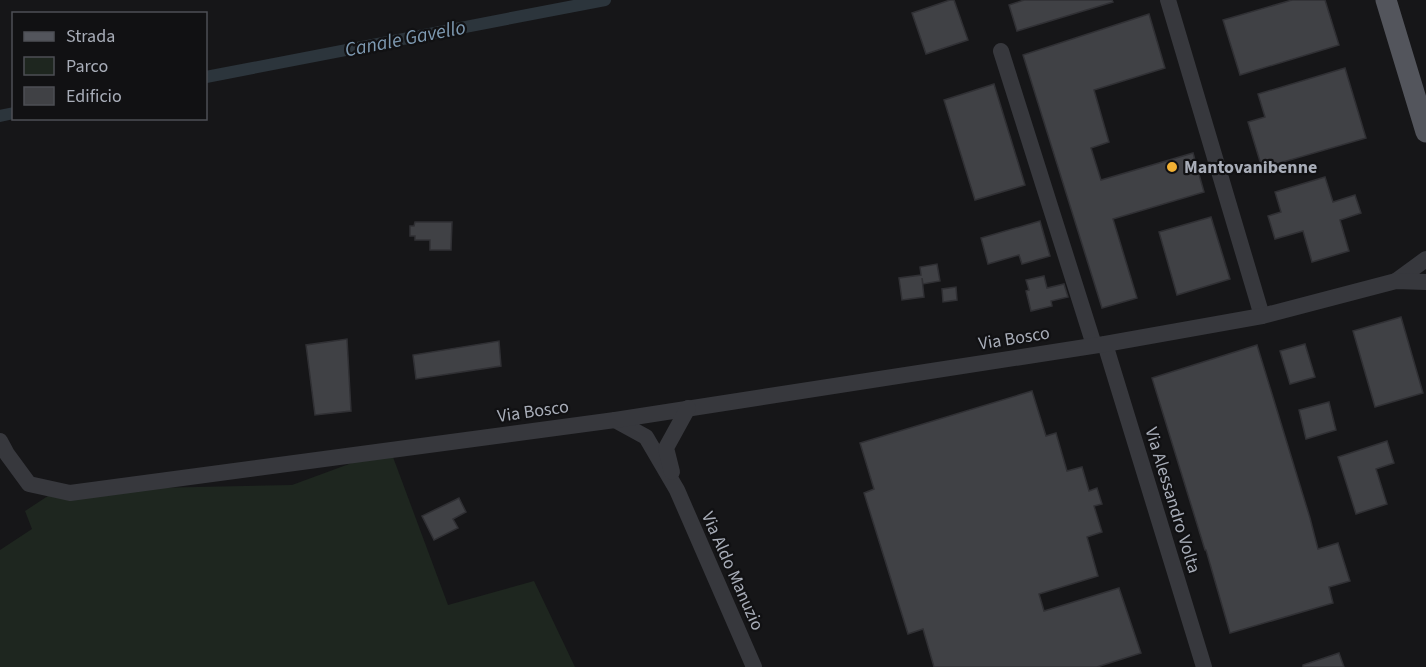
<svg xmlns="http://www.w3.org/2000/svg" width="1426" height="667" font-family="'Source Sans 3',sans-serif">
<style>
.green{fill:#1e261f}
.lines{fill:none;stroke-linecap:round;stroke-linejoin:round}
.canal{stroke:#2c353c;stroke-width:12}
.building{fill:#404145;stroke:#303034;stroke-width:1.5}
.minor{stroke:#37383d;stroke-width:16}
.major{stroke:#53555c;stroke-width:21}
.poi-dot{fill:#f2b134;stroke:#111113;stroke-width:2}
.labels{text-anchor:middle;stroke-width:4.5;stroke-linejoin:round;paint-order:stroke}
.poi-label{font-size:18px;font-weight:bold;fill:#a8adb8;stroke:#111113;text-anchor:start}
.street-label{font-size:18px;fill:#a8adb8;stroke:#111113}
.water-label{font-size:20px;font-style:italic;fill:#7f9bb3;stroke:#111113}
</style>
<rect width="100%" height="100%" fill="#161618"/>
<path class="green" d="M390,449L448,605L534,581L575,667H0V550L32,529L25,511L57,490L292,485Z"/>
<g class="lines">
<g class="canal">
<path d="M206,77L605,0"/>
<path d="M0,116L14,113"/>
</g>
</g>
<g class="building">
<path d="M950,0H954L968,40L926,54L912,13Z"/>
<path d="M1024,0H1112L1113,2L1017,31L1009,5Z"/>
<path d="M1292,0H1325L1339,45L1240,75L1223,20Z"/>
<path d="M1149,14L1165,68L1094,90L1109,142L1091,148L1101,180L1193,153L1204,192L1113,219L1137,298L1102,308L1023,55Z"/>
<path d="M1345,68L1366,138L1262,168L1248,122L1265,117L1258,94Z"/>
<path d="M994,84L1025,185L975,200L944,100Z"/>
<path d="M1325,177L1333,202L1355,195L1361,213L1340,220L1349,251L1312,262L1303,231L1275,239L1268,216L1281,212L1275,192Z"/>
<path d="M1211,217L1230,279L1177,295L1159,232Z"/>
<path d="M1040,221L1050,256L1022,264L1019,255L988,264L981,238Z"/>
<path d="M415,222H452L451,250H430V240H415V236H410V226H414Z"/>
<path d="M937,264L940,281L923,284L922,278L924,297L902,300L899,278L921,275L920,267Z"/>
<path d="M1044,276L1047,288L1064,284L1068,297L1051,301L1052,306L1031,311L1026,291L1029,290L1026,280Z"/>
<path d="M956,287L957,300L943,302L942,289Z"/>
<path d="M1401,317L1423,393L1375,407L1353,331Z"/>
<path d="M347,339L351,411L315,415L306,345Z"/>
<path d="M499,341L501,366L416,379L413,355Z"/>
<path d="M1305,344L1315,377L1290,384L1280,351Z"/>
<path d="M1257,345L1310,518L1318,549L1338,543L1350,581L1329,587L1333,603L1230,633L1206,550H1205L1152,378Z"/>
<path d="M1032,391L1046,436L1056,433L1067,471L1082,467L1089,491L1097,488L1102,504L1094,506L1102,532L1087,537L1098,576L1039,594L1044,611L1119,588L1141,653L1097,667H934L923,629L908,634L864,493L874,489L860,443Z"/>
<path d="M1329,402L1336,430L1306,439L1299,410Z"/>
<path d="M1387,441L1394,463L1376,469L1387,504L1356,514L1338,457Z"/>
<path d="M459,498L466,512L453,519L458,528L434,540L422,516Z"/>
<path d="M1339,653L1344,667H1303V665Z"/>
</g>
<g class="lines">
<g class="minor">
<path d="M1168,0L1262,316"/>
<path d="M1001,51L1094,345"/>
<path d="M1396,281L1426,259"/>
<path d="M1105,344L1204,667"/>
<path d="M615,420L646,437L677,490L754,667"/>
<path d="M0,441L7,454L29,484L70,493L615,420L1105,344L1262,316L1396,281L1426,282"/>
<path d="M672,472L666,448L688,408"/>
</g>
<path class="major" d="M1386,0L1426,132"/>
</g>
<circle class="poi-dot" cx="1172" cy="167" r="6"/>
<g class="labels">
<g class="poi-label">
<text x="1184" y="173">Mantovanibenne</text>
</g>
<g class="street-label">
<text transform="translate(1014 338) rotate(-9)" y="6">Via Bosco</text>
<text transform="translate(533 411) rotate(-8)" y="6">Via Bosco</text>
<text transform="translate(1173 500) rotate(73)" y="6">Via Alessandro Volta</text>
<text transform="translate(733 571) rotate(66)" y="6">Via Aldo Manuzio</text>
</g>
<g class="water-label">
<text transform="translate(405 38) rotate(-11)" y="7">Canale Gavello</text>
</g>
</g>
<rect x="12" y="12" width="195" height="108" fill="#111113" stroke="#4d4f55" stroke-width="1.5"/>
<rect x="24" y="32" width="30" height="9" fill="#53555c" stroke="#4d4f55" stroke-width="1.5"/>
<text x="66" y="42" font-size="18" fill="#a8adb8">Strada</text>
<rect x="24" y="57" width="30" height="18" fill="#1e261f" stroke="#4d4f55" stroke-width="1.5"/>
<text x="66" y="72" font-size="18" fill="#a8adb8">Parco</text>
<rect x="24" y="87" width="30" height="18" fill="#404145" stroke="#4d4f55" stroke-width="1.5"/>
<text x="66" y="102" font-size="18" fill="#a8adb8">Edificio</text>
</svg>
